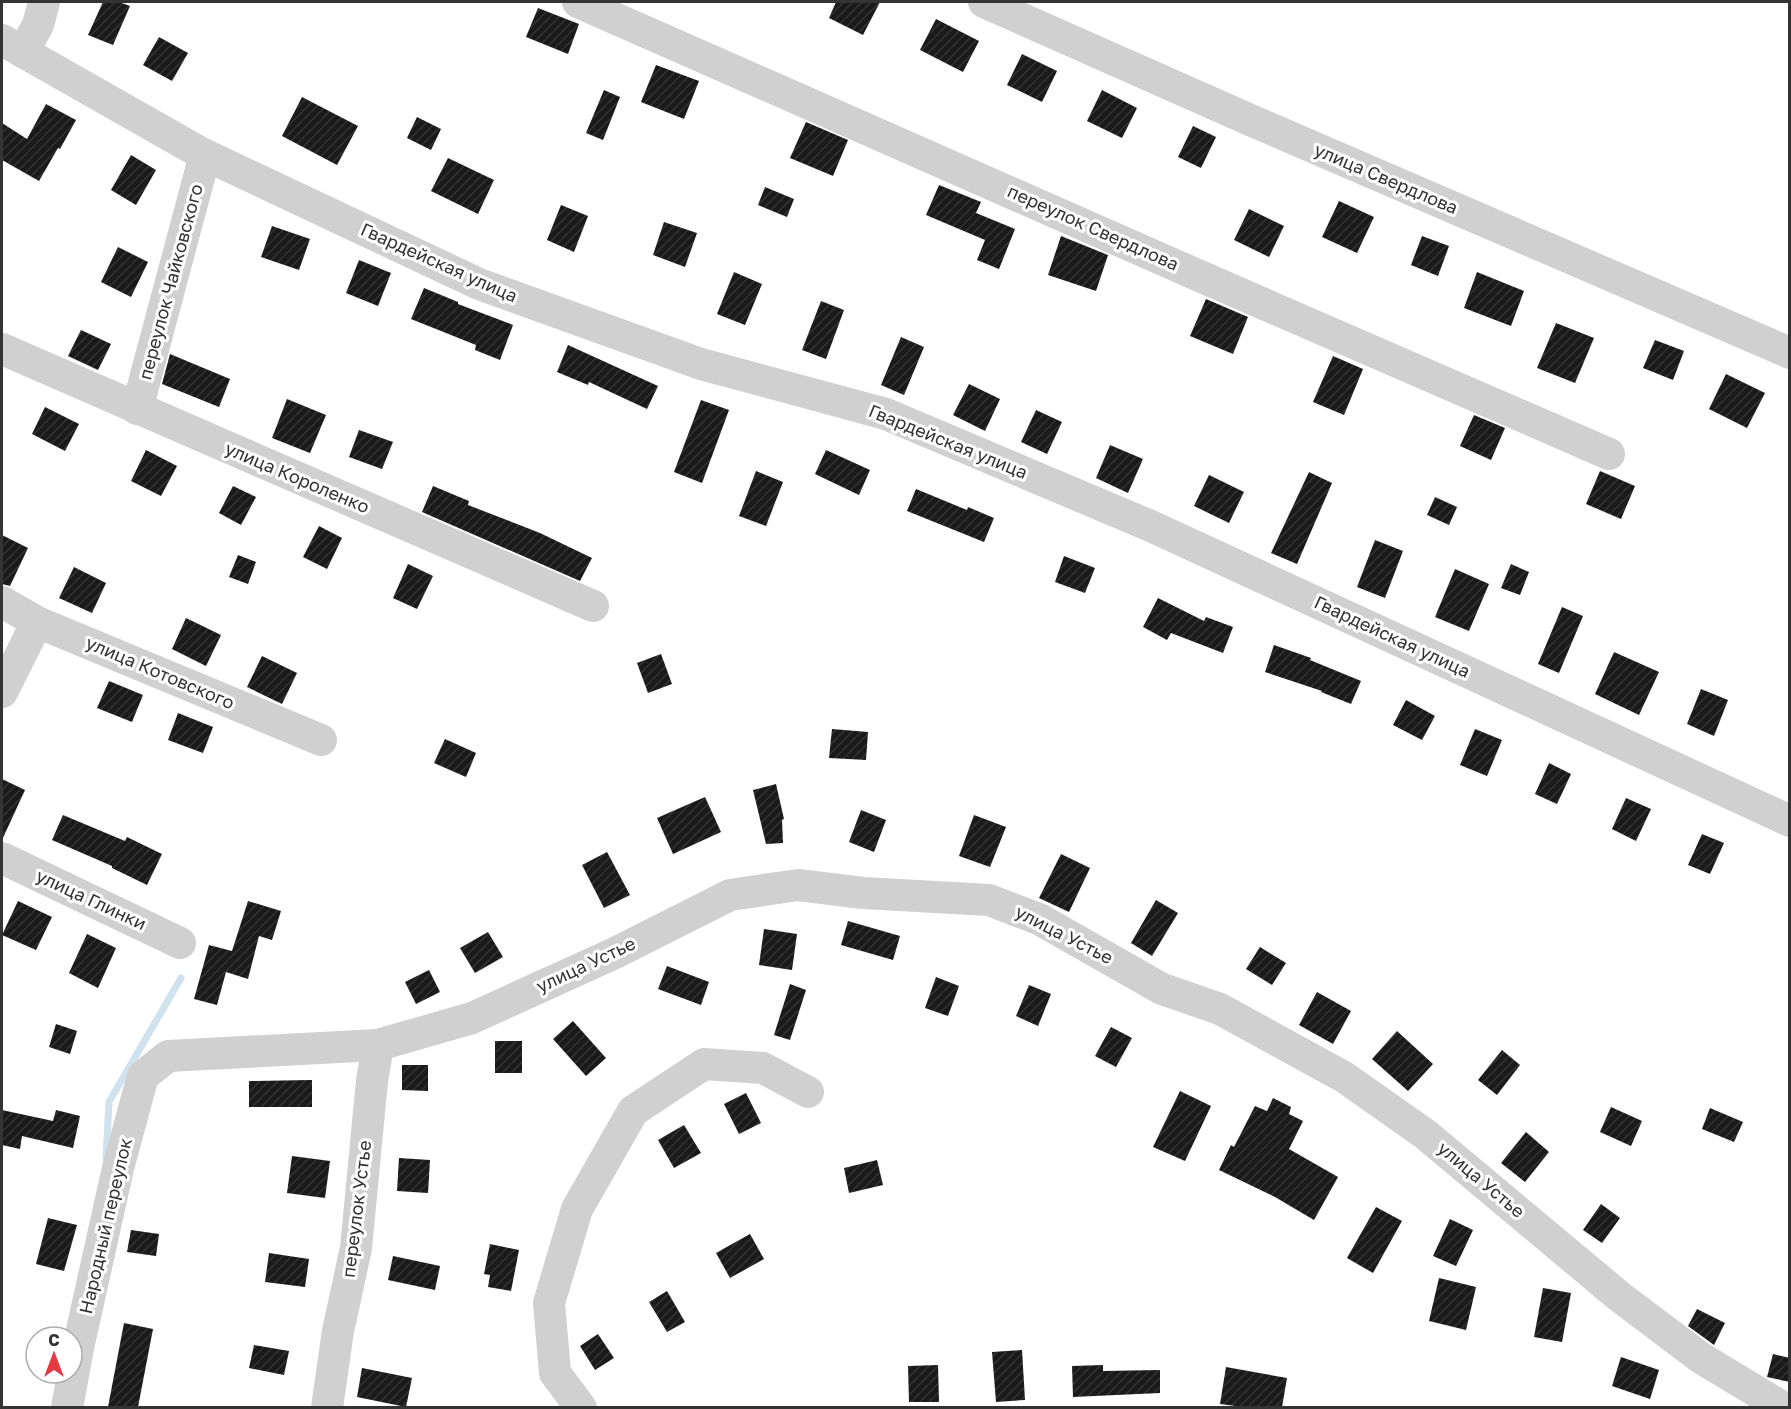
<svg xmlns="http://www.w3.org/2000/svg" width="1791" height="1409" font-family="'Golos Text',sans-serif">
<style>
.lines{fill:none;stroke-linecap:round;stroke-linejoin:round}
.stream{stroke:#cfe2ee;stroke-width:7}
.building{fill:url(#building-hatch)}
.minor{stroke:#d0d0d0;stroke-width:32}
.labels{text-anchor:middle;stroke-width:6;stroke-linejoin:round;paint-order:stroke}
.street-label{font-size:18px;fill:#333;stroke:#fff}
</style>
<defs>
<pattern id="building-hatch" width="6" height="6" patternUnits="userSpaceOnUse" patternTransform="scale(1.5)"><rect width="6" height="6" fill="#1a1a1a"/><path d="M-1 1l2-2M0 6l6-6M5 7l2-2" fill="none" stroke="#333"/></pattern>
</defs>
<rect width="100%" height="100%" fill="#fff"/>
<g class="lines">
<path class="stream" d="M106,1158L109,1102L181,978"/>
</g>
<g class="building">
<path d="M103,2H119L130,6L113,45L88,35Z"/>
<path d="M836,2H880L863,35L829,18Z"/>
<path d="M538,8L579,24L568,54L526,37Z"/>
<path d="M936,19L979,41L963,72L920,50Z"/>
<path d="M159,37L188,53L172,81L143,65Z"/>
<path d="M1022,54L1057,71L1042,102L1007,85Z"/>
<path d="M656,65L699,81L684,119L641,102Z"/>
<path d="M604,90L620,97L603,140L586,133Z"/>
<path d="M1102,90L1137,108L1122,138L1087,121Z"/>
<path d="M302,97L358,126L337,165L282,136Z"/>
<path d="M46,104L76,120L60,149L58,148L39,181L2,160V123L27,139Z"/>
<path d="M417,117L441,129L431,150L407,138Z"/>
<path d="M806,122L848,140L833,176L790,158Z"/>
<path d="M1193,126L1216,137L1201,168L1178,157Z"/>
<path d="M131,155L156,170L136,205L111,190Z"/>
<path d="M448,158L494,180L478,214L431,191Z"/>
<path d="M939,185L981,202L976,213L1015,229L999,269L977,260L985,240L926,215Z"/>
<path d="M765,187L794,199L787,217L758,205Z"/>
<path d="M1339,201L1374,217L1357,253L1322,237Z"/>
<path d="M561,205L588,216L574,252L547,240Z"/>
<path d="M1249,209L1284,226L1269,257L1234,240Z"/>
<path d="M664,222L697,233L685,267L653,255Z"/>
<path d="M272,226L310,239L299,270L261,257Z"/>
<path d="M1061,236L1108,255L1096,291L1048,275Z"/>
<path d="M1422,236L1449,246L1438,276L1411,265Z"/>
<path d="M118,247L148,262L131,297L101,282Z"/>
<path d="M359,260L391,273L378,306L346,293Z"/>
<path d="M734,272L762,284L745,325L717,314Z"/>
<path d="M1477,272L1524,291L1511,326L1464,308Z"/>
<path d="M424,288L458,302V304L513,325L500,360L475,350L476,345L411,319Z"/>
<path d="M1206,299L1248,317L1233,354L1190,336Z"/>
<path d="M821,301L844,310L826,359L802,350Z"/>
<path d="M1556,323L1594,338L1575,383L1537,368Z"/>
<path d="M81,330L111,344L98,370L68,356Z"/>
<path d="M901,337L924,347L904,395L881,385Z"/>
<path d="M1655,340L1684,351L1673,380L1643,368Z"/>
<path d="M568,345L658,386L647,409L589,382L588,385L557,372Z"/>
<path d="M170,354L230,379L219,407L162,384Z"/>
<path d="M1333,356L1363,369L1344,415L1313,402Z"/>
<path d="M1726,374L1765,393L1747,428L1709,409Z"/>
<path d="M969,384L1000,399L985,431L953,415Z"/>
<path d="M287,399L326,415L310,453L272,438Z"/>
<path d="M701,400L729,410L702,483L674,472Z"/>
<path d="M45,407L79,424L65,451L32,434Z"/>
<path d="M1036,410L1062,422L1047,454L1021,442Z"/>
<path d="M1474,415L1505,428L1491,460L1460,446Z"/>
<path d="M359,430L393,442L382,469L349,457Z"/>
<path d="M1110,445L1143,459L1128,493L1096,478Z"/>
<path d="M146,450L177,466L161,496L131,481Z"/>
<path d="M826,450L870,470L859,495L815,474Z"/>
<path d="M756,471L783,482L766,526L739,516Z"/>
<path d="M1600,471L1635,486L1621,519L1586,504Z"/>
<path d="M1309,472L1332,483L1297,564L1271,553Z"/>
<path d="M1209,475L1244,492L1229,523L1194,506Z"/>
<path d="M233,486L256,497L241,525L219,513Z"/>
<path d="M433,486L469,501L468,505L540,533L592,558L580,581L422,512Z"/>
<path d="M916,489L967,510L968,507L994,518L984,542L907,511Z"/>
<path d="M1435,497L1457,507L1449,525L1427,515Z"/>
<path d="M319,526L342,538L327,569L303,557Z"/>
<path d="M2,535L28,548L10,586L2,584Z"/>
<path d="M1375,540L1403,551L1385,598L1357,587Z"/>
<path d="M238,555L256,562L248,584L229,577Z"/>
<path d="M1064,556L1095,568L1085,593L1055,582Z"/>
<path d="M408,564L433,576L417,609L393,598Z"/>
<path d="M1511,564L1529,572L1520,595L1501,588Z"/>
<path d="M74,567L106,583L92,613L59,598Z"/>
<path d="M1455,569L1489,584L1469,631L1435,617Z"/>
<path d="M1158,598L1204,621L1206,617L1233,627L1223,653L1171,633L1167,640L1143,627Z"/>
<path d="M1562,607L1583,616L1559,673L1538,664Z"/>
<path d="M186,618L221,635L206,666L172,649Z"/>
<path d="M1274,645L1311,658L1310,660L1361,681L1351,704L1321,692L1322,691L1265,672Z"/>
<path d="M1614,652L1659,672L1639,715L1595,694Z"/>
<path d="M661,654L672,684L648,693L637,663Z"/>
<path d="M262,656L297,673L282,704L247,687Z"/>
<path d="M109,681L143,695L132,722L97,708Z"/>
<path d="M1701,689L1728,700L1714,736L1687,724Z"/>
<path d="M1406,700L1435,716L1422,740L1393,725Z"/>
<path d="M178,713L213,727L203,753L168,740Z"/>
<path d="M832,729L868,732L866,760L829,758Z"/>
<path d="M1475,729L1502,740L1487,776L1460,765Z"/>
<path d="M445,739L476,753L466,777L434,763Z"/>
<path d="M1549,763L1571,774L1557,804L1535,794Z"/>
<path d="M2,779L25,790L2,840Z"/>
<path d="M776,784L784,819L782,820L783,843L766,844L753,790Z"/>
<path d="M705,797L721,832L673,854L657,818Z"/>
<path d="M1626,798L1651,809L1636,841L1612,829Z"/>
<path d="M861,810L886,820L874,852L849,842Z"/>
<path d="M63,815L125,841L127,837L162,854L147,885L112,868V866L52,840Z"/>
<path d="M974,815L1006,827L990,867L959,856Z"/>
<path d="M1702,834L1724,843L1710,874L1688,865Z"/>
<path d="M607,852L630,895L604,908L582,865Z"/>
<path d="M1061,854L1090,868L1069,912L1039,898Z"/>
<path d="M1156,900L1178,913L1152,956L1131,943Z"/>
<path d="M18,901L52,917L36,950L2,935Z"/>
<path d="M248,901L281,911L272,940L259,936L248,979L226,972L217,1005L194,999L209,945L232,951Z"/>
<path d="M848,921L900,936L893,960L841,945Z"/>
<path d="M764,929L797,934L792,970L759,965Z"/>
<path d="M488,932L503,957L475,973L460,948Z"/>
<path d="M87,934L116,948L98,988L69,973Z"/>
<path d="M1260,947L1286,963L1272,985L1246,969Z"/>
<path d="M667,966L709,982L701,1005L658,989Z"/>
<path d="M429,970L440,992L416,1004L405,982Z"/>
<path d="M936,977L959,986L948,1016L925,1008Z"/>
<path d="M790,984L806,990L790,1040L774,1035Z"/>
<path d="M1029,985L1051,994L1038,1026L1016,1016Z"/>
<path d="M1317,992L1351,1011L1333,1044L1299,1025Z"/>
<path d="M573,1021L606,1058L586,1076L553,1039Z"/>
<path d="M56,1024L77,1031L70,1054L49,1047Z"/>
<path d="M1111,1027L1132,1038L1116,1067L1095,1056Z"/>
<path d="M1397,1031L1433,1064L1408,1091L1372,1059Z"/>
<rect x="495" y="1041" width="27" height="32"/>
<path d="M1502,1050L1520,1065L1497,1095L1478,1080Z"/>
<path d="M402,1065H428V1091L402,1090Z"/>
<path d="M312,1080V1107H249V1081Z"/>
<path d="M1180,1091L1211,1106L1185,1161L1153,1147Z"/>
<path d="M746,1093L761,1123L739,1134L724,1104Z"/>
<path d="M1273,1098L1291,1107L1289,1114L1303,1121L1289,1149L1338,1177L1314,1220L1275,1197L1219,1170L1231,1145L1234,1147L1255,1106L1267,1111Z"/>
<path d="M1611,1107L1642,1121L1631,1146L1600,1132Z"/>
<path d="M1710,1108L1743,1122L1734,1142L1702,1129Z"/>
<path d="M2,1110L53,1121L56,1110L80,1116L73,1148L22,1136L20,1149L2,1145Z"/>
<path d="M684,1125L701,1153L674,1168L658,1140Z"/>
<path d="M1526,1132L1549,1152L1525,1182L1501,1163Z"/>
<path d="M292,1156L330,1161L325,1198L287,1193Z"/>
<path d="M399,1158L430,1160L428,1193L397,1191Z"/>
<path d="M877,1160L883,1185L849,1193L844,1168Z"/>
<path d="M1601,1204L1620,1218L1602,1243L1583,1230Z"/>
<path d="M1376,1207L1402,1221L1373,1273L1347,1258Z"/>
<path d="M48,1218L77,1225L64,1271L36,1264Z"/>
<path d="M1450,1219L1473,1230L1456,1266L1433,1256Z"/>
<path d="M131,1230L159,1234L156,1256L127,1252Z"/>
<path d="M750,1234L764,1259L730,1278L716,1253Z"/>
<path d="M490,1244L519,1250L511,1291L488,1287L490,1275L484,1274Z"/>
<path d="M269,1253L309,1259L305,1287L265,1282Z"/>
<path d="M393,1256L440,1266L435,1290L388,1280Z"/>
<path d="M1439,1278L1476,1287L1466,1330L1429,1321Z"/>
<path d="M1543,1288L1571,1293L1562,1342L1534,1337Z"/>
<path d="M667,1291L685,1322L667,1332L649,1302Z"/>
<path d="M1697,1309L1725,1323L1714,1345L1688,1326Z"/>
<path d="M124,1323L153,1329L138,1407H108Z"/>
<path d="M598,1334L614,1358L595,1370L580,1346Z"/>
<path d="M254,1345L289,1351L284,1375L249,1368Z"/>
<path d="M1022,1350L1025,1400L996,1402L992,1352Z"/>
<path d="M1773,1354L1790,1358V1382L1767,1377Z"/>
<path d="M1621,1357L1659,1370L1650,1399L1612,1386Z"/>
<path d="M938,1365L939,1402H909L908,1366Z"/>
<path d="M1103,1365V1371L1160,1370V1393L1073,1397L1072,1366Z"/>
<path d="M1226,1367L1287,1378L1282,1407H1243L1220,1404Z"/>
<path d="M362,1368L412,1378L406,1407L357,1397Z"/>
</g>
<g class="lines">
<g class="minor">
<path d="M578,2L1202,277L1609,454"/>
<path d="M984,2L1248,119L1790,353"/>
<path d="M2,40L201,153L479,284L701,364L886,414L1153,527L1790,821"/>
<path d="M23,52L38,25L44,2"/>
<path d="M2,349L593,606"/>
<path d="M137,409L205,155"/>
<path d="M2,602L37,622L321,740"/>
<path d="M2,692L37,622"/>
<path d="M2,858L180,943"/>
<path d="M67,1408L78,1348L118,1168L143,1076L168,1056L378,1045L472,1018L615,953L730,895L798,885L863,893L989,900L1039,919L1162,989L1220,1009L1344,1077L1425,1134L1620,1297L1701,1358L1784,1408"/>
<path d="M327,1408L338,1331L356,1248L372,1081L378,1045"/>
<path d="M581,1408L555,1373L549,1303L577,1209L633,1111L704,1064L763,1068L808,1092"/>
</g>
</g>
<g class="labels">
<g class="street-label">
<text transform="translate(1386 179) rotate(23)" y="6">улица Свердлова</text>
<text transform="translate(1093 228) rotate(24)" y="6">переулок Свердлова</text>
<text transform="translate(439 263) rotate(24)" y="6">Гвардейская улица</text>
<text transform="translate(171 282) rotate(-75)" y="6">переулок Чайковского</text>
<text transform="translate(948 442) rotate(22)" y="6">Гвардейская улица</text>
<text transform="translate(297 478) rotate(23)" y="6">улица Короленко</text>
<text transform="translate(1392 637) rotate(25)" y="6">Гвардейская улица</text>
<text transform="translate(160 673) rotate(23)" y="6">улица Котовского</text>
<text transform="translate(91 900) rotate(25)" y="6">улица Глинки</text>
<text transform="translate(1064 935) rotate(27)" y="6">улица Устье</text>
<text transform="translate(586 965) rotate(-25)" y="6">улица Устье</text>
<text transform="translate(1481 1180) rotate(40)" y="6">улица Устье</text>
<text transform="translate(357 1209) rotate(-83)" y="6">переулок Устье</text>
<text transform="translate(106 1226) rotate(-77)" y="6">Народный переулок</text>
</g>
</g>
<rect width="1791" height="1409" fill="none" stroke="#333333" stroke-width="6"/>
<g transform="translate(54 1355)"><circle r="28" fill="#ffffff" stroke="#adadad" stroke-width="1.5"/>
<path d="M0-4.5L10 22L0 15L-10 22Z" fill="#e63946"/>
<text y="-9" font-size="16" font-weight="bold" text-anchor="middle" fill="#333333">С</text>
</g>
</svg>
